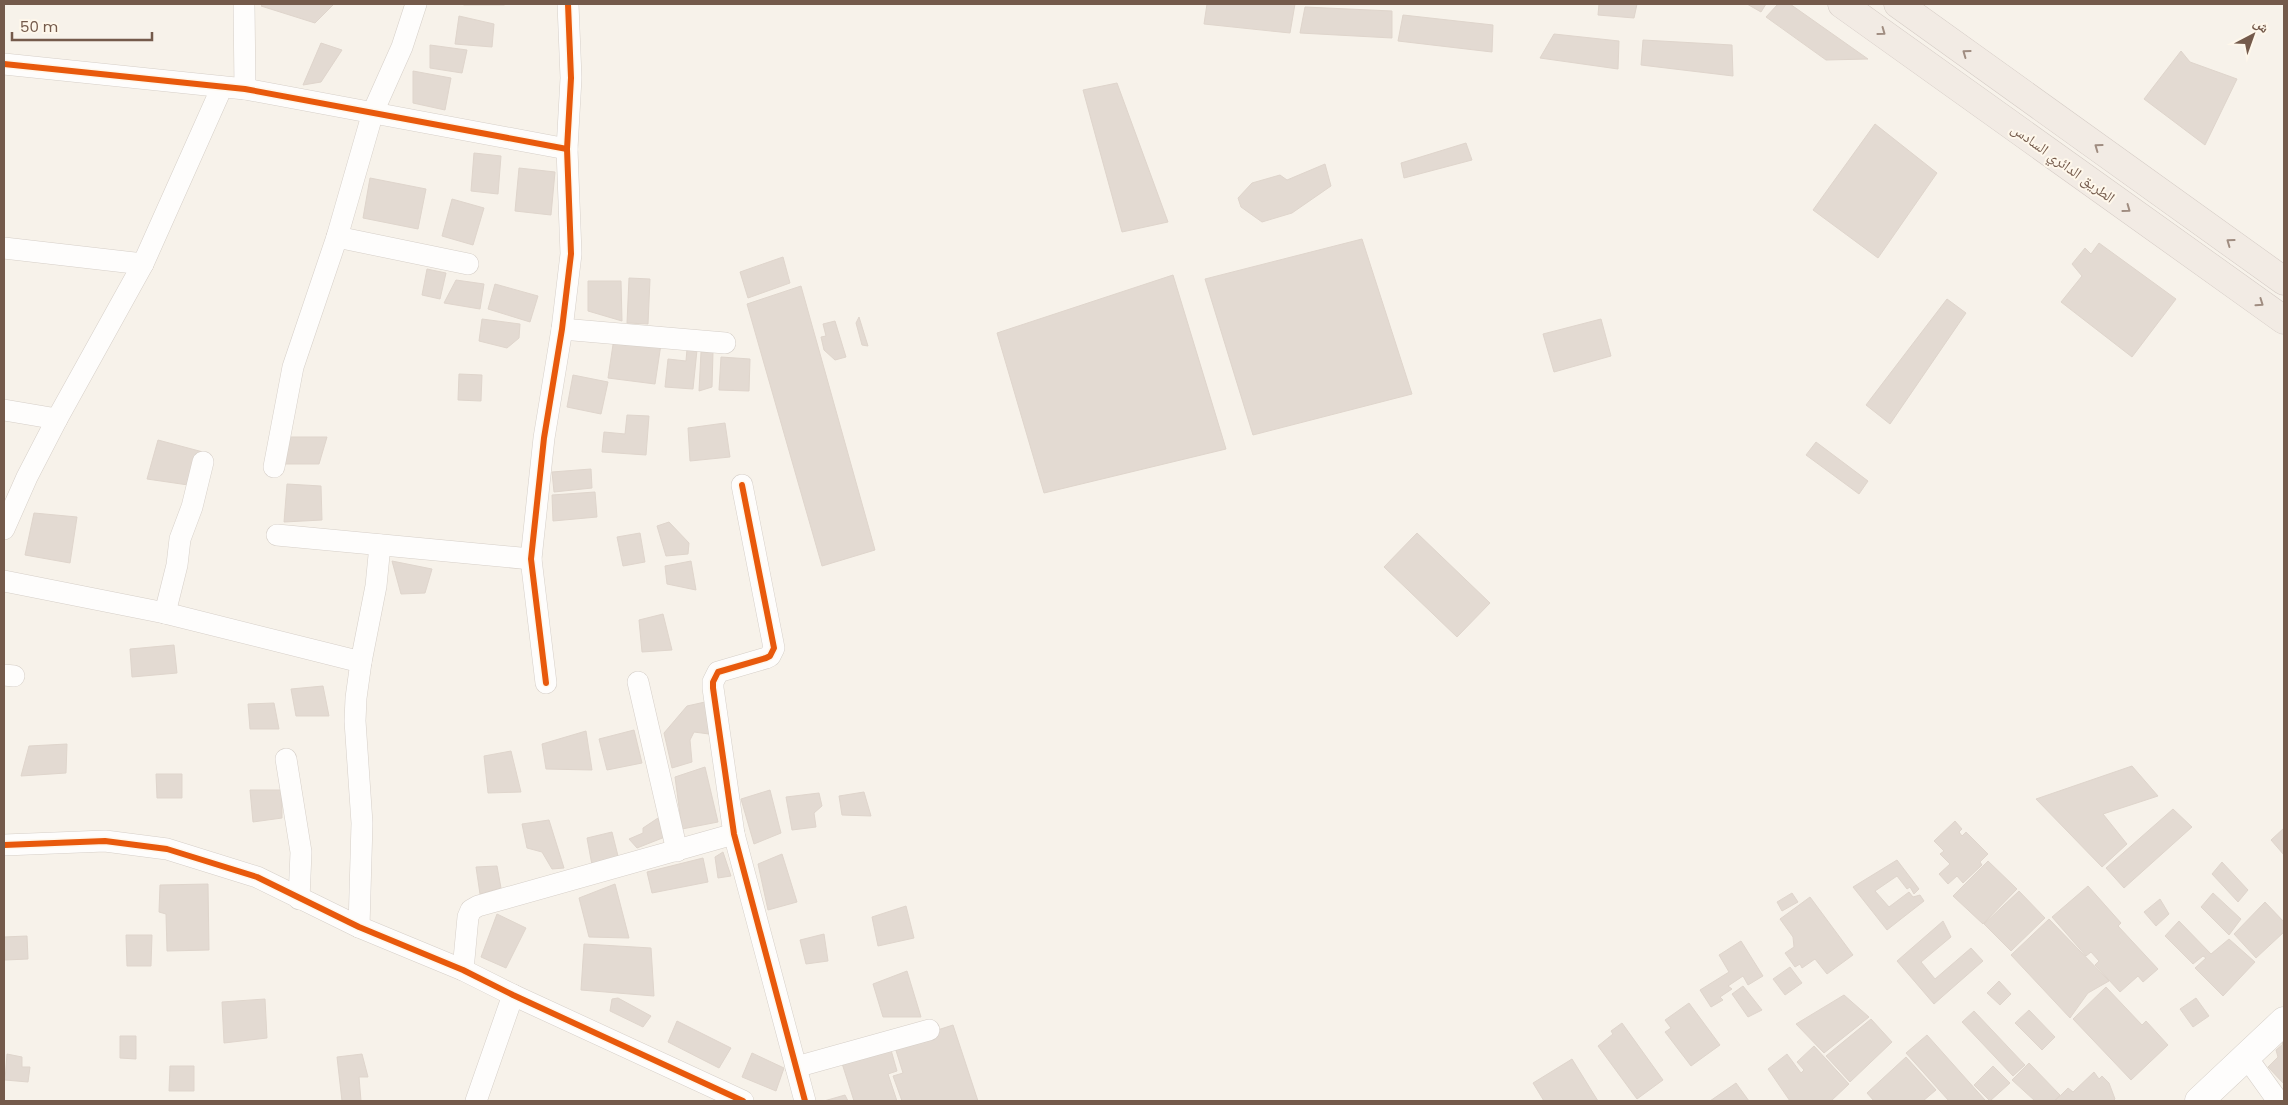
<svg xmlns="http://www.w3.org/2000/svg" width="2288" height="1105" font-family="Poppins,'Noto Naskh Arabic',sans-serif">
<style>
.building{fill:#e3dad2;stroke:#dfd5cc}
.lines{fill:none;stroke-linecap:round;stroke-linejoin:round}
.minor-casing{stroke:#d6cfc8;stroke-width:22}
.secondary-casing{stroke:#d6cfc8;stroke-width:29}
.trunk-casing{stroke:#d5ccc6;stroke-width:29}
.minor{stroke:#fefdfc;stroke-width:21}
.secondary{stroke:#fefdfc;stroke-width:28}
.trunk{stroke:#f2ebe4;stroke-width:28}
.cycleway-casing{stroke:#fef7eb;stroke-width:9}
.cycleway{stroke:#e8590c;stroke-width:6}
.oneway{stroke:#a08d81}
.labels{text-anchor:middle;stroke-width:4;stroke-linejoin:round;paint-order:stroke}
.street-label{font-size:15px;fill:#745a4b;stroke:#fef7eb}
</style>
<rect width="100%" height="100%" fill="#f7f2ea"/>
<g class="building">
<path d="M263,4H334L315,23L261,6Z"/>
<rect x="464" y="4" width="40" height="1"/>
<path d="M1207,4H1295L1290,33L1204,24Z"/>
<path d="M1599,4H1637L1634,18L1598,15Z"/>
<path d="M1747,4H1766L1761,12Z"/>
<path d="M1778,4H1790L1868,59L1826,60L1766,17Z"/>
<path d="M1305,7L1392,11V38L1300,33Z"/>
<path d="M1403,15L1493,25L1492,52L1398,41Z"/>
<path d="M459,16L494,24L492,47L455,44Z"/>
<path d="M1554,34L1619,41L1618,69L1540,58Z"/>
<path d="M1643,40L1732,45L1733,76L1641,65Z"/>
<path d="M321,43L342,50L321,82L303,85Z"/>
<path d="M430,45L467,50L462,73L430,68Z"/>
<path d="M2181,51L2190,62L2237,79L2205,145L2144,99Z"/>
<path d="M413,71L451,78L445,110L413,103Z"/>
<path d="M1117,83L1168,222L1122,232L1083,90Z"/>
<path d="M1875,124L1937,173L1878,258L1813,210Z"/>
<path d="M1466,143L1472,160L1404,178L1401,163Z"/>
<path d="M474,153L501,156L498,194L471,191Z"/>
<path d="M1325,164L1331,186L1292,213L1262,222L1241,207L1238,198L1252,183L1280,175L1287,180Z"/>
<path d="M519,168L555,172L551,215L515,211Z"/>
<path d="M370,178L426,189L418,229L363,218Z"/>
<path d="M452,199L484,208L473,245L442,236Z"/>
<path d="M1362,239L1412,394L1253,435L1205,279Z"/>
<path d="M2099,243L2176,299L2132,357L2061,302L2082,276L2072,264L2085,248L2091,254Z"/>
<path d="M783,257L790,283L748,298L740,272Z"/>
<path d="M427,269L446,273L440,299L422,295Z"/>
<path d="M1173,275L1226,449L1044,493L997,333Z"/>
<path d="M629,278L650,279L648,324L627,323Z"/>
<path d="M456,280L484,284L480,309L444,303Z"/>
<path d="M588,281H621L622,321L588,311Z"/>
<path d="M495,284L538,296L530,322L488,309Z"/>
<path d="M801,286L875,550L822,566L747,304Z"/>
<path d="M1947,299L1966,313L1890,424L1866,405Z"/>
<path d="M859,317L868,346L862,345L856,323Z"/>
<path d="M482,319L520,324L519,338L507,348L479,341Z"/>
<path d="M1601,319L1611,356L1554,372L1543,334Z"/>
<path d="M835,321L846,357L835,360L824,350L821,337L826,336L823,324Z"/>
<path d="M614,338L661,344L655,384L608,378Z"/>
<path d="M687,349L697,350L693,389L665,387L668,359L686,361Z"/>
<path d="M701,352H713L712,387L699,391Z"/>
<path d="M721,357L750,359L749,391L719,390Z"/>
<path d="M459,374L482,375L481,401L458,400Z"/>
<path d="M573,375L608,382L601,414L567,407Z"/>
<path d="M627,415L649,416L646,455L602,452L604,432L625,434Z"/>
<path d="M725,423L730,457L690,461L688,428Z"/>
<path d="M289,437H327L319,464H284Z"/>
<path d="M158,440L203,452L195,486L147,479Z"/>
<path d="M1816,442L1868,481L1859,494L1806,455Z"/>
<path d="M591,469L592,488L554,492L552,472Z"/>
<path d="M287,484L321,486L322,520L284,522Z"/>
<path d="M595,492L597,517L553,521L552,495Z"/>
<path d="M34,513L77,517L70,563L25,555Z"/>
<path d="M669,522L689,543L688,554L666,556L657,526Z"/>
<path d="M640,533L645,562L623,566L617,537Z"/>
<path d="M1417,533L1490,603L1457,637L1384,567Z"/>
<path d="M392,561L432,569L425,593L401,594Z"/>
<path d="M691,561L696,590L667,584L665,566Z"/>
<path d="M663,614L672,650L642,652L639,620Z"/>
<path d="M174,645L177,673L132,677L130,649Z"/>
<path d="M323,686L329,716H296L291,689Z"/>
<path d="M705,702L709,734L694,732L690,740L692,762L672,768L664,733L687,706Z"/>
<path d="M274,703L279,729H250L248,704Z"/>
<path d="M634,730L642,763L607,770L599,739Z"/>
<path d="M586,731L592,770L546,769L542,744Z"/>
<path d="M67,744L66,773L21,776L29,746Z"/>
<path d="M511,751L521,792L488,793L484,756Z"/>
<path d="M2132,766L2158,796L2103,814L2127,844L2102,867L2036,799Z"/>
<path d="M705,767L718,822L682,829L675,777Z"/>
<path d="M156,774H182V798H157Z"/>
<path d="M250,790H282V818L253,822Z"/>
<path d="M770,790L781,833L754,844L741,799Z"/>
<path d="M864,792L871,816L842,815L839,796Z"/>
<path d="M819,793L822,806L814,813L816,827L792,830L786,797Z"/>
<path d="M2173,809L2192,827L2124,888L2106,868Z"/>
<path d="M658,818L665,837L637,848L629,839L643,833V828Z"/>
<path d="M549,820L564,868L552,869L542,852L527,848L522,824Z"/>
<path d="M1955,821L1962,829L1959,832L1962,836L1966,832L1988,854L1980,862L1982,865L1963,883L1957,876L1948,884L1939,874L1950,864L1940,854L1944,851L1934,841Z"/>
<path d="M2284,828V855L2271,840Z"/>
<path d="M612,832L618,856L592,865L587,838Z"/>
<path d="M723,852L731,876L718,878L715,857Z"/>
<path d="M782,854L797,902L768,910L758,864Z"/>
<path d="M703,858L708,882L652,893L647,872Z"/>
<path d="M1897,860L1919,889L1914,894L1910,887L1907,889L1897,876L1875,891L1889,907L1909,892L1913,897L1920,895L1924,901L1887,930L1853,887Z"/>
<path d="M1988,861L2017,889L1983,924L1953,896Z"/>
<path d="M2222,862L2248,890L2238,902L2212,874Z"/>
<path d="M497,866L501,888L480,894L476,867Z"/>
<path d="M208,884L209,950L167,951L166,914L159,912L160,885Z"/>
<path d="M615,884L629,938L589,937L579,898Z"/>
<path d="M2088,886L2121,923L2118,926L2158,969L2143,982L2138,976L2120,992L2095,965L2099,961L2091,952L2086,956L2052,917Z"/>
<path d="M2019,891L2045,918L2011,951L1984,924Z"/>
<path d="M1792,893L1798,902L1782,911L1777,902Z"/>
<path d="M2213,893L2241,919L2229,935L2201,907Z"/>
<path d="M1810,897L1853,955L1827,974L1815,959L1802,968L1800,964L1795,967L1785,953L1794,947L1793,937L1780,919Z"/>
<path d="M2160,899L2169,914L2156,926L2144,912Z"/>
<path d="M2265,902L2284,922V932L2256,958L2234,934Z"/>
<path d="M906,906L914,938L878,946L872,917Z"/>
<path d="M497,914L526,928L506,968L481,957Z"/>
<path d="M2049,919L2109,981L2088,993L2070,1018L2011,955Z"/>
<path d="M1943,921L1951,937L1921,962L1935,979L1971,948L1983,961L1934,1004L1897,961Z"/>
<path d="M2179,921L2211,954L2229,939L2255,962L2223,996L2195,968L2206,958L2203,956L2193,964L2165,936Z"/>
<path d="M824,934L828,961L806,964L800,940Z"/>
<path d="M126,935H152L151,966H127Z"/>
<path d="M27,936L28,959L5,960L4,937Z"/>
<path d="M1741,941L1763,976L1748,985L1743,976L1728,986L1732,989L1720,997L1723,1000L1711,1007L1700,990L1729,972L1719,955Z"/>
<path d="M584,944L651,948L654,996L581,990Z"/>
<path d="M1790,967L1802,983L1785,995L1773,979Z"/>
<path d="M907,971L921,1017H883L873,984Z"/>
<path d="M1999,981L2011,994L2000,1005L1987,993Z"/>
<path d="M1743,986L1762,1010L1748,1017L1732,994Z"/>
<path d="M2106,987L2142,1025L2146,1021L2168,1045L2131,1080L2073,1019Z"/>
<path d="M1844,995L1869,1017L1824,1053L1796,1024Z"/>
<path d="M618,998L651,1016L643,1027L610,1011L612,999Z"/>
<path d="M2196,998L2209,1016L2193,1027L2180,1009Z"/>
<path d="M265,999L267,1038L224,1043L222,1002Z"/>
<path d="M1689,1003L1720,1045L1691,1066L1665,1032L1671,1028L1665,1020Z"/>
<path d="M2029,1010L2055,1037L2042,1050L2015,1023Z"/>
<path d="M1974,1011L2025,1065L2013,1076L1962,1022Z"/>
<path d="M1871,1019L1892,1042L1850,1082L1826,1056Z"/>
<path d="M677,1021L731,1048L719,1068L668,1042Z"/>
<path d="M1622,1023L1663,1080L1637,1099L1598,1046L1613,1034L1611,1031Z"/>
<path d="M953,1025L978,1101H902L893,1076L903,1073L894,1044Z"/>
<path d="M2284,1034V1084L2268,1067L2278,1057L2276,1050L2283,1044L2279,1040Z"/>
<path d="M1927,1035L1985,1100L1984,1101H1949L1906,1053Z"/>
<path d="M120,1036H136V1059L120,1058Z"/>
<path d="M1814,1046L1849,1084L1831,1101H1790L1768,1069L1787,1054L1801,1073L1804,1070L1797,1062Z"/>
<path d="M891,1050L897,1071L888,1074L897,1101H854L840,1057Z"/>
<path d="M752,1053L784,1068L776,1091L742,1077Z"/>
<path d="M7,1054L22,1057V1067H30L28,1082L5,1080Z"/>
<path d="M362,1054L368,1077H359L361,1101H342L337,1057Z"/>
<path d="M1906,1057L1936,1090L1923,1101H1874L1867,1093Z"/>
<path d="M1572,1059L1598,1101H1544L1533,1083Z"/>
<path d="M2029,1063L2060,1095L2054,1101H2035L2012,1080Z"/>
<path d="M170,1066H194V1091H169Z"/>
<path d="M1993,1066L2010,1083L1990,1101L1974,1085Z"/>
<path d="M2094,1072L2099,1079L2102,1076L2109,1083L2115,1099L2113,1101H2055L2068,1088L2073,1092Z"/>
<path d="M1736,1083L1749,1101H1710Z"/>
<path d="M845,1095L848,1101H824Z"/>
</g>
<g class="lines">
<defs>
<g id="minor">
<path d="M244,4L245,89"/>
<path d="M4,64L245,89L567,149"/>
<path d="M337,237L468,264"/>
<path d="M4,248L143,264"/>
<path d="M562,329L725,343"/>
<path d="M4,410L57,419"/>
<path d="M274,467L293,367L337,237L373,112L402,47L416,4"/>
<path d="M742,485L774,648L770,656L766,658L718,672L713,682V688L734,834L805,1101"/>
<path d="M4,529L27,477L57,419L143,264L222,87"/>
<path d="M277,535L531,559"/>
<path d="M4,581L165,613L361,662"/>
<path d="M165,613L177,565L180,539L192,507L203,462"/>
<path d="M4,675L14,676"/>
<path d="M638,682L677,851"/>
<path d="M546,683L531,559L544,438L562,329L571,254L567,149L571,78L568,4"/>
<path d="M286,759L301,852L299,899"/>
<path d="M4,845L105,841L167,849L257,877L359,927L463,970L513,995L743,1101"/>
<path d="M359,927L362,823L355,721L356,698L361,662L376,586L380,545"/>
<path d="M463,970L468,917L471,910L478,906L734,834"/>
<path d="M2245,1055L2278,1101"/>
<path d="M796,1067L929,1030"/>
<path d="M476,1101L513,995"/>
</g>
<path id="secondary" d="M2199,1101L2284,1021"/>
<g id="trunk">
<path d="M1842,4L2284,320"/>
<path d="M1898,4L2284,281"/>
</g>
</defs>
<use href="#minor" class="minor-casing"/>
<use href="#secondary" class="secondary-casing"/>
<use href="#trunk" class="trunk-casing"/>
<use href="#minor" class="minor"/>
<use href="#secondary" class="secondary"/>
<use href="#trunk" class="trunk"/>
<defs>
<g id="cycleway">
<path d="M4,64L245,89L567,149"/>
<path d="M742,485L774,648L770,656L766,658L718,672L713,682V688L734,834L805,1101"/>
<path d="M546,683L531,559L544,438L562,329L571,254L567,149L571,78L568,4"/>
<path d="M4,845L105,841L167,849L257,877L359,927L463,970L513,995L743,1101"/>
</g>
</defs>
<use href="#cycleway" class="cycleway-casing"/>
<use href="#cycleway" class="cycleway"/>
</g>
<defs><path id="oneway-chevron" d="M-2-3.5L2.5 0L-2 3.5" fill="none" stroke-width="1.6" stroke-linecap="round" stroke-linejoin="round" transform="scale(1.25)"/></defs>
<g class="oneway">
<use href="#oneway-chevron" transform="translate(1882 32) rotate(36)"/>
<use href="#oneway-chevron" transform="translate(1966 53) rotate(-144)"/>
<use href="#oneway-chevron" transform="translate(2098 147) rotate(-144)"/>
<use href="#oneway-chevron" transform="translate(2127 209) rotate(36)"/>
<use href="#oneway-chevron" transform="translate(2230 242) rotate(-144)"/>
<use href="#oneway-chevron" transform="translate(2260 303) rotate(35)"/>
</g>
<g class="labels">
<g class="street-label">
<text transform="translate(2063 163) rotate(36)" y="5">الطريق الدائري السادس</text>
</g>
</g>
<rect width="2288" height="1105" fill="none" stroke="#745a4b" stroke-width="10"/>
<g transform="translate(2253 35) rotate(41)" stroke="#fef7eb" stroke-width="4" paint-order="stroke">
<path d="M0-4L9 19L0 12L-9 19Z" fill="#745a4b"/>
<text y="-8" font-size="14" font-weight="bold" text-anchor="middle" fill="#745a4b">ش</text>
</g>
<path d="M12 32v8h140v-8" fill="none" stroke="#745a4b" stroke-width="2.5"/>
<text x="20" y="32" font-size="15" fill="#745a4b" stroke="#fef7eb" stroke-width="4" paint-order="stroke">50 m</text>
</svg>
